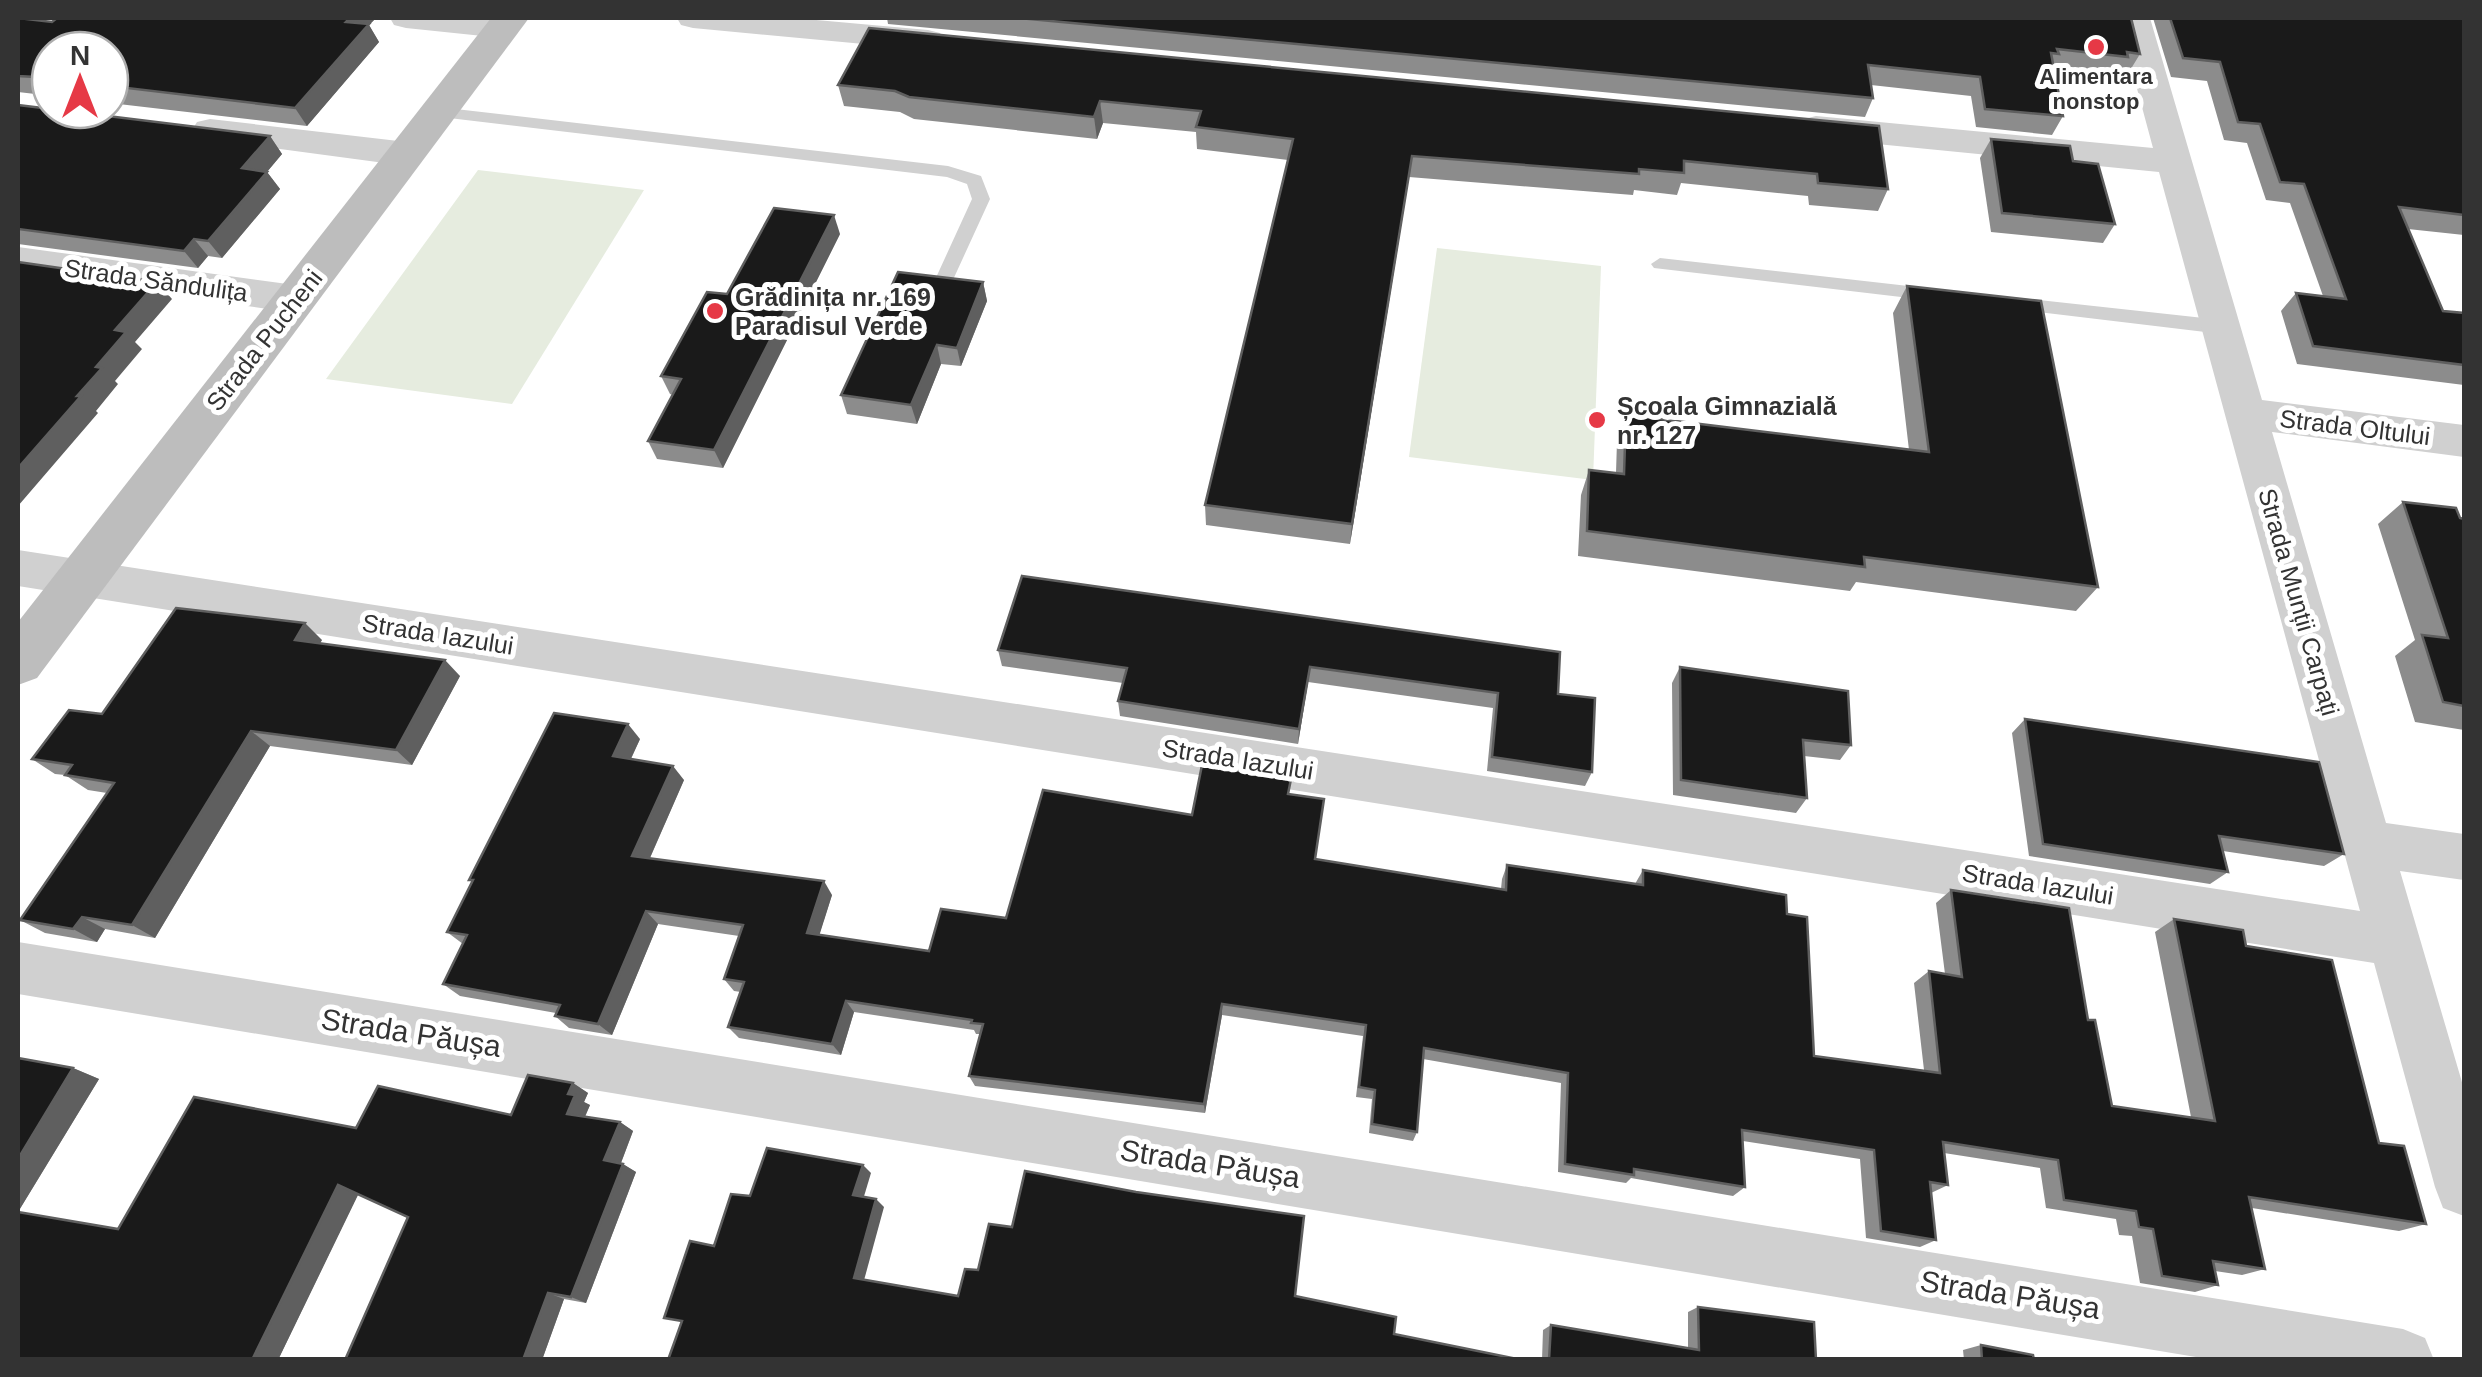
<svg xmlns="http://www.w3.org/2000/svg" width="2482" height="1377" font-family="Helvetica,sans-serif">
<style>
.green{fill:#e6ecdf}
.lines{fill:none;stroke-linecap:round;stroke-linejoin:round}
.lane{fill:#d0d0d0;fill-rule:evenodd}
.street{fill:#d0d0d0;fill-rule:evenodd}
.secondary{fill:#bdbdbd;fill-rule:evenodd}
.wall{fill:#8c8c8c}
.shaded-wall{fill:#5f5f5f}
.building{fill:#1a1a1a;stroke:#5f5f5f;stroke-width:2.5}
.poi-dot{fill:#e63946;stroke:#fff;stroke-width:4}
.labels{text-anchor:middle;stroke-width:10;stroke-linejoin:round;paint-order:stroke}
.far-poi-label{font-size:22px;font-weight:bold;fill:#333;stroke:#fff}
.street-label{font-size:25px;fill:#333;stroke:#fff}
.poi-label{font-size:25px;font-weight:bold;fill:#333;stroke:#fff;text-anchor:start}
.near-street-label{font-size:30px;fill:#333;stroke:#fff}
</style>
<rect width="100%" height="100%" fill="#fff"/>
<g class="green">
<path d="M478,170L644,190L512,404L326,379Z"/>
<path d="M1437,248L1601,266L1593,480L1409,457Z"/>
</g>
<g class="lines">
<g class="lane">
<path d="M438,107L948,166L981,176L990,199L952,282L943,288L934,282L972,199L967,184L947,177L432,116V108Z"/>
<path d="M1660,258L1935,289L1944,295L1935,301L1654,268L1651,264Z"/>
<path d="M2011,297L2222,320L2231,327L2222,334L2004,308V298Z"/>
</g>
<g class="street">
<path d="M390,18H497L514,21L519,28L514,35L502,38L406,28L394,25Z"/>
<path d="M677,18H794L928,30L940,33L945,40L940,47L928,50L693,28L681,25Z"/>
<path d="M2118,18H2150L2262,400L2464,425V457L2272,432L2386,823L2464,834V880L2400,871L2464,1089V1216L2443,1208L2435,1187L2374,963L18,586V550L2360,911L2159,172L1816,138L1804,135L1798,127L1804,119L1816,116L2153,148Z"/>
<path d="M210,119L407,142L420,146L425,154L420,162L407,166L197,138L192,130L197,122Z"/>
<path d="M18,247L295,285L309,289L315,299L309,309L295,313L18,273Z"/>
<path d="M18,942L2403,1329L2425,1338L2434,1360H2214L18,994Z"/>
</g>
<path class="secondary" d="M491,18H529L37,678L18,685V622Z"/>
</g>
<g class="wall">
<path d="M18,18L52,22L57,18H376L369,25L379,42L307,126L110,103V50H50V102L44,95L18,92Z"/>
<path d="M887,18H2131L2140,54L2129,72L2120,71L2117,75L2054,69L2063,116L2052,135L1976,127L1971,96L1871,85L1873,98L1865,117L888,24Z"/>
<path d="M2153,18H2464V235L2408,229L2443,311L2464,313V385L2297,364L2281,311L2296,293L2323,296L2290,203L2266,200L2247,143L2224,140L2207,81L2171,77Z"/>
<path d="M838,85L1879,126L1888,189L1878,211L1809,205L1808,196L1681,183L1677,195L1634,190L1633,195L1409,177L1350,544L1206,525L1205,505L1288,160L1197,149L1196,132L1103,123L1097,139L914,119L900,112L844,106Z"/>
<path d="M18,105L270,136L282,154L267,172L280,189L222,258L208,256L198,268L18,244Z"/>
<path d="M1991,139L2073,161L2115,224L2103,243L1991,232L1980,158Z"/>
<path d="M840,234L723,468L657,459L648,441L673,395L670,394L661,376L727,294Z"/>
<path d="M983,282L987,301L961,366L941,364L917,424L847,414L841,395Z"/>
<path d="M1907,286L2098,587L2076,611L1856,582L1850,591L1578,556L1581,495L1589,470L1616,473L1617,441L1626,415L1909,450L1893,313Z"/>
<path d="M2403,502L2464,519V730L2415,722L2395,656L2415,640L2378,524Z"/>
<path d="M1022,576L1558,694L1592,772L1585,786L1487,771L1493,708L1308,682L1298,744L1120,716L1118,701L1123,683L1002,666L998,650Z"/>
<path d="M322,640L320,643L460,676L412,765L270,746L155,938L105,929L97,942L45,933L20,920L107,793L88,790L65,775L55,774L32,759Z"/>
<path d="M1680,667L1851,745L1840,760L1804,756L1807,798L1796,813L1673,795L1672,683Z"/>
<path d="M2025,719L2344,854L2324,866L2223,851L2228,872L2210,884L2029,856L2012,733Z"/>
<path d="M640,739L631,759L684,780L650,858L832,895L819,935L929,951L1006,918L1192,815L1289,794L1315,859L1501,889L1502,879L1507,865L1635,884L1643,870L1787,914L1814,1056L1924,1070L1914,983L1929,971L1945,974L1936,903L1951,890L2088,1020L2112,1106L2191,1117L2155,932L2174,919L2246,946L2379,1143L2426,1224L2399,1231L2252,1208L2265,1269L2242,1275L2215,1271L2218,1285L2195,1292L2140,1283L2132,1236L2119,1235L2116,1219L2046,1208L2040,1168L1944,1153L1948,1185L1931,1193L1936,1240L1920,1247L1866,1238L1860,1159L1743,1141L1745,1187L1733,1196L1631,1178L1626,1183L1558,1172L1561,1083L1423,1059L1417,1132L1413,1141L1369,1133L1372,1099L1356,1097L1363,1036L1222,1015L1205,1113L975,1086L969,1076L980,1034H976L974,1030L854,1012L841,1055L739,1038L728,1027L741,992L734,991L724,979L739,936L658,924L612,1035L569,1028L555,1016L556,1013L460,996L443,984L463,944L447,932L472,882L469,880Z"/>
<path d="M18,1058L73,1068L99,1079L18,1212L118,1229L356,1128L511,1115L573,1083L588,1093L584,1102L590,1105L585,1117L620,1122L633,1131L621,1163L636,1172L586,1303L564,1299L542,1360L408,1217L358,1194L278,1360H18Z"/>
<path d="M1698,1307L1816,1360H1542L1543,1330L1551,1325L1688,1348V1312Z"/>
<path d="M1981,1345L2034,1360H1964L1963,1350Z"/>
</g>
<g class="shaded-wall">
<path d="M350,18H376L369,25L379,42L307,126L295,108Z"/>
<path d="M1100,101L1103,123L1097,139L1094,117Z"/>
<path d="M270,136L282,154L255,186L242,168Z"/>
<path d="M1412,156L1409,177L1350,544L1352,524Z"/>
<path d="M267,172L280,189L222,258L208,241Z"/>
<path d="M834,215L840,234L723,468L714,450Z"/>
<path d="M194,239L208,256L198,268L184,251Z"/>
<path d="M157,282L172,299L135,342L142,349L115,381L118,384L96,411L98,413L18,506V468L77,396L96,367L115,330Z"/>
<path d="M983,282L987,301L961,366L957,348Z"/>
<path d="M937,345L941,364L917,424L911,405Z"/>
<path d="M305,623L322,640L312,656L295,640Z"/>
<path d="M445,660L460,676L412,765L396,750Z"/>
<path d="M1310,667L1308,682L1298,744L1299,729Z"/>
<path d="M628,724L640,739L625,771L613,756Z"/>
<path d="M251,731L270,746L155,938L132,925Z"/>
<path d="M673,766L684,780L645,869L632,856Z"/>
<path d="M824,881L832,895L816,946L807,933Z"/>
<path d="M646,911L658,924L612,1035L598,1024Z"/>
<path d="M82,917L105,929L97,942L73,929Z"/>
<path d="M846,1001L854,1012L841,1055L832,1044Z"/>
<path d="M1222,1004V1015L1205,1113L1204,1104Z"/>
<path d="M73,1068L99,1079L18,1212V1159Z"/>
<path d="M573,1083L588,1093L584,1102L590,1105L582,1123L567,1114L568,1094Z"/>
<path d="M620,1122L633,1131L619,1168L604,1160Z"/>
<path d="M623,1164L636,1172L586,1303L571,1297Z"/>
<path d="M863,1165L871,1173L862,1203L853,1195Z"/>
<path d="M338,1185L359,1193L278,1360H252Z"/>
<path d="M876,1199L884,1207L863,1284L854,1278Z"/>
<path d="M548,1293L564,1299L542,1360H523Z"/>
</g>
<g class="building">
<path d="M18,18L52,22L57,18H350L346,22L369,24L295,108L110,86V50H50V88H39L36,77L18,76Z"/>
<path d="M1019,18H2131L2140,54L2127,52L2128,57L2057,49L2059,54L2051,53L2063,116L1985,109L1980,77L1868,65L1873,98Z"/>
<path d="M2170,18H2464V215L2399,207L2443,311L2464,313V365L2313,346L2296,293L2346,299L2304,184L2280,182L2260,124L2238,122L2220,62L2183,58Z"/>
<path d="M869,28L1879,126L1888,189L1818,183L1817,174L1684,161V173L1639,169V174L1412,156L1352,524L1205,505L1293,139L1196,127L1201,111L1100,101L1094,117L909,97L895,91L838,85Z"/>
<path d="M18,105L270,136L242,168L267,172L208,241L194,239L184,251L18,229Z"/>
<path d="M1991,139L2070,146L2073,161L2098,164L2115,224L2002,213Z"/>
<path d="M774,208L834,215L714,450L648,441L681,379L661,376L707,292L727,294Z"/>
<path d="M18,262L157,282L115,330L126,332L96,367L102,368L77,396H81L18,468Z"/>
<path d="M898,272L983,282L957,348L937,345L911,405L841,395Z"/>
<path d="M1907,286L2041,301L2098,587L1864,557L1865,567L1587,531L1589,470L1624,474L1626,415L1929,452Z"/>
<path d="M2403,502L2456,508L2460,518L2464,519V706L2443,702L2422,635L2448,638Z"/>
<path d="M1022,576L1560,652L1558,694L1595,698L1592,772L1492,757L1498,693L1310,667L1299,729L1118,701L1127,668L998,650Z"/>
<path d="M176,608L305,623L295,640L445,660L396,750L251,731L132,925L82,917L73,929L20,920L114,783L65,775L72,765L32,759L69,710L102,714Z"/>
<path d="M1680,667L1848,691L1851,745L1803,740L1807,798L1681,780Z"/>
<path d="M554,713L628,724L613,756L673,766L632,856L824,881L807,933L929,951L941,909L1006,918L1043,790L1192,815L1202,765L1291,779L1288,794L1324,799L1315,859L1506,890L1507,865L1643,885V870L1786,895L1787,914L1807,917L1814,1056L1940,1073L1929,971L1962,977L1951,890L2069,908L2088,1020H2095L2112,1106L2215,1121L2174,919L2243,930L2246,946L2332,960L2379,1143L2404,1146L2426,1224L2249,1197L2265,1269L2213,1261L2218,1285L2162,1276L2153,1229L2139,1227L2136,1211L2064,1200L2058,1160L1943,1142L1948,1185L1930,1182L1936,1240L1881,1231L1874,1150L1742,1130L1745,1187L1634,1169V1175L1565,1164L1568,1073L1424,1048L1417,1132L1372,1124L1375,1090L1359,1087L1366,1025L1222,1004L1204,1104L969,1076L983,1024L971,1023L972,1020L846,1001L832,1044L728,1027L744,982L724,979L743,925L646,911L598,1024L555,1016L560,1005L443,984L467,935L447,932L473,880H469Z"/>
<path d="M2025,719L2319,762L2344,854L2219,836L2228,872L2043,844Z"/>
<path d="M18,1058L73,1068L18,1159Z"/>
<path d="M528,1075L573,1083L568,1094L575,1095L567,1114L620,1122L604,1160L623,1164L571,1297L548,1293L523,1360H345L408,1217L338,1185L252,1360H18V1212L118,1229L194,1097L356,1128L378,1086L511,1115Z"/>
<path d="M767,1148L863,1165L853,1195L876,1199L854,1278L958,1296L965,1269L978,1270L989,1224L1012,1227L1025,1171L1136,1192L1304,1216L1295,1296L1396,1317L1394,1334L1522,1360H668L682,1321L664,1318L690,1241L714,1246L731,1194L750,1196Z"/>
<path d="M1698,1307L1814,1322L1816,1360H1549L1551,1325L1699,1350Z"/>
<path d="M1981,1345L2033,1355L2034,1360H1982Z"/>
</g>
<g class="poi-dot">
<circle cx="2096" cy="47" r="10"/>
<circle cx="715" cy="311" r="10"/>
<circle cx="1597" cy="420" r="10"/>
</g>
<g class="labels">
<g class="far-poi-label">
<text x="2096" y="84">Alimentara<tspan x="2096" dy="25">nonstop</tspan></text>
</g>
<g class="street-label">
<text transform="translate(156 280) rotate(8)" y="9">Strada Săndulița</text>
<text transform="translate(264 340) rotate(-52)" y="9">Strada Pucheni</text>
<text transform="translate(2355 427) rotate(7)" y="9">Strada Oltului</text>
<text transform="translate(2299 602) rotate(74)" y="9">Strada Munții Carpați</text>
<text transform="translate(438 634) rotate(9)" y="9">Strada Iazului</text>
<text transform="translate(1238 759) rotate(9)" y="9">Strada Iazului</text>
<text transform="translate(2038 884) rotate(9)" y="9">Strada Iazului</text>
</g>
<g class="poi-label">
<text x="735" y="306">Grădinița nr. 169<tspan x="735" dy="29">Paradisul Verde</tspan></text>
<text x="1617" y="415">Școala Gimnazială<tspan x="1617" dy="29">nr. 127</tspan></text>
</g>
<g class="near-street-label">
<text transform="translate(411 1033) rotate(9)" y="10">Strada Păușa</text>
<text transform="translate(1210 1164) rotate(9)" y="10">Strada Păușa</text>
<text transform="translate(2010 1295) rotate(9)" y="10">Strada Păușa</text>
</g>
</g>
<rect width="2482" height="1377" fill="none" stroke="#333333" stroke-width="40"/>
<g transform="translate(80 80)"><circle r="48" fill="#ffffff" stroke="#adadad" stroke-width="2.5"/>
<path d="M0-8L18 38L0 25L-18 38Z" fill="#e63946"/>
<text y="-15" font-size="28" font-weight="bold" text-anchor="middle" fill="#333333">N</text>
</g>
</svg>
